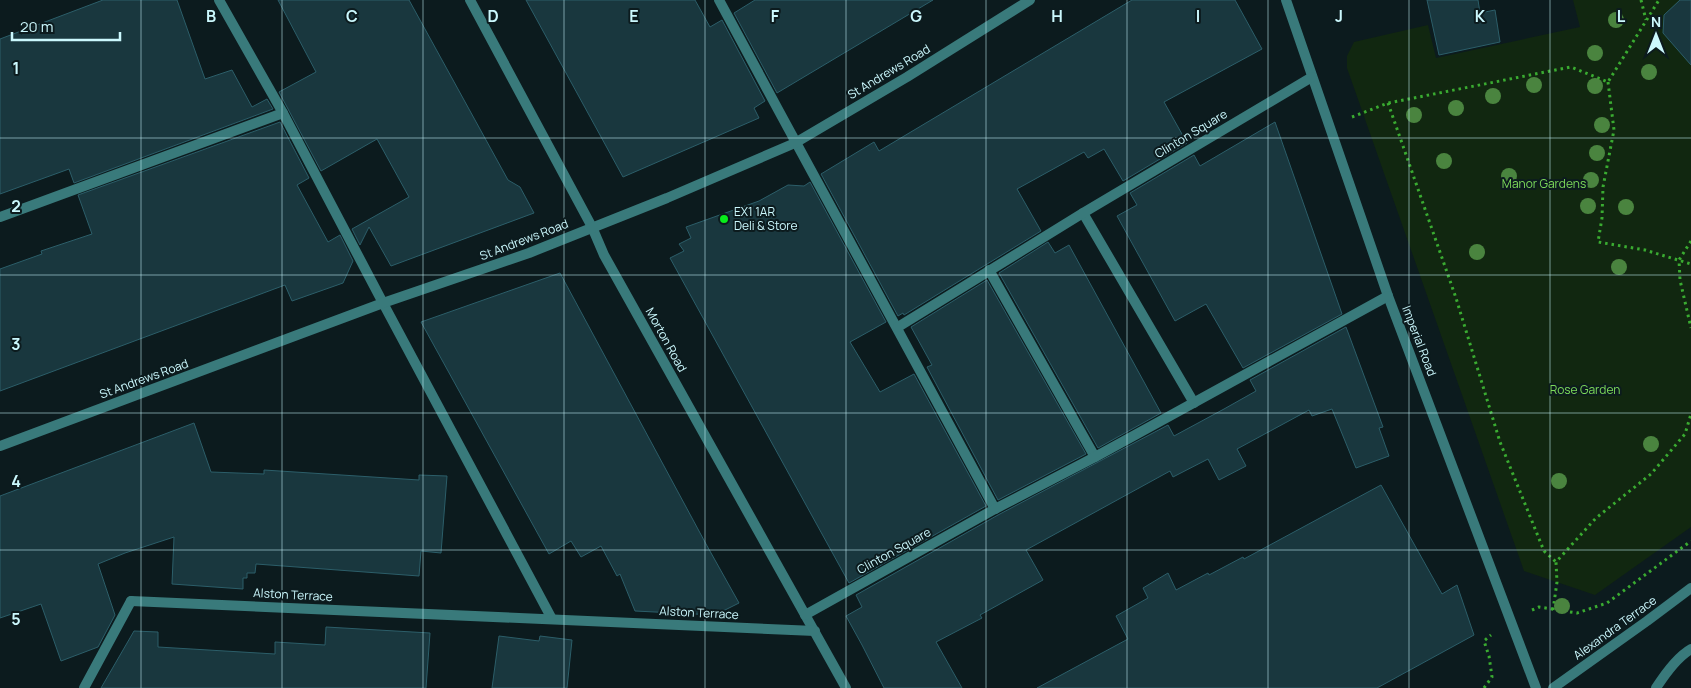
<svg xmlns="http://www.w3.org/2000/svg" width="1691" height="688" font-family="Manrope,sans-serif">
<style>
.green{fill:#112710}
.building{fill:#19373e;stroke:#2c5e69}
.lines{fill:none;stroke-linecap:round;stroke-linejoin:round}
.path{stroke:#3aab31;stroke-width:3;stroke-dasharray:2.5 4;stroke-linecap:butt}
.service{stroke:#397a7b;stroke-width:10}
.minor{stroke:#397a7b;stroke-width:10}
.tertiary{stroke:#397a7b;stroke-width:10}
.tree{fill:#4a843f}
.grid{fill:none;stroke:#cbf8fd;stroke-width:1;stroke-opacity:0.55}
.poi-dot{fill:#08ed1b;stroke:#0c1b1e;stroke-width:2}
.labels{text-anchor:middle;stroke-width:4;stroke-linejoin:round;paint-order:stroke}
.street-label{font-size:12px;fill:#cbf8fd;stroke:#0c1b1e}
.park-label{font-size:12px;fill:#7cda5a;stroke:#0c1b1e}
.poi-label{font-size:12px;fill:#cbf8fd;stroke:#0c1b1e;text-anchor:start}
.grid-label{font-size:16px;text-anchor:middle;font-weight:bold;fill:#cbf8fd;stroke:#0c1b1e;stroke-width:4;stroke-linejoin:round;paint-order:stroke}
</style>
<rect width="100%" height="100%" fill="#0c1b1e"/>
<path class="green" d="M1573,0H1691V527L1595,595L1524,571L1347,68V56L1354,42L1428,25L1436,58L1580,27Z"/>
<g class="building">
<path d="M103,0H177L205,79L232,70L252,107L267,99L273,109L74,183L69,169L0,194V39Z"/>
<path d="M278,0H409L508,180L520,187L534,213L391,266L369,227L360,245L352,229L409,197L377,139L321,171L279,92L316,72Z"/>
<path d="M526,0H695L710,27L722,20L765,101L754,108L759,118L623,177Z"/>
<path d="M755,0H933L777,93L734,13Z"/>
<path d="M1132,0H1235L1262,49L1164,102L1187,143L1123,181L1104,149L1088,158L1084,152L1017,189L1041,231L904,315L903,313L898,316L821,174L874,142L879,151Z"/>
<path d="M1427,0H1478L1480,13L1495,10L1500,42L1439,55Z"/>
<path d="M1680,0H1691V65L1663,33L1664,15Z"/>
<path d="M280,122L309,178L297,185L328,242L340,235L353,261L343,283L292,301L285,285L0,391V269L42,254L41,251L92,234L78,195Z"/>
<path d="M1275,122L1342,314L1243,368L1206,304L1175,321L1117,216L1137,205L1130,193L1194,155L1200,166Z"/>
<path d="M810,182L886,322L850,342L880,392L914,374L986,506L849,583L670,258L684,251L679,244L691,238L686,227L759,201L788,185L804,186Z"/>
<path d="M1048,242L1055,253L1069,245L1161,413L1098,448L999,273Z"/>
<path d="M560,273L706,544L739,603L715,615L635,611L620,574L617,576L601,546L581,557L571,541L549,554L421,322Z"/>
<path d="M987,280L1086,454L998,500L927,367L932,365L911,327Z"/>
<path d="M1346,327L1383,427L1379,428L1389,456L1356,468L1332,409L1312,416L1309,410L1237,449L1246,466L1219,480L1208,459L1173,477L1170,471L1026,550L1043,580L980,615L982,618L936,642L962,688H884L862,645L846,616L862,607L856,595L998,515L1168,425L1174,436L1224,409L1256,391L1250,380Z"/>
<path d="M194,423L211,472L264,474V470L419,480V475L447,476L441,553L421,551L419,576L256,564L255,573H247V578H243V589L172,584L174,537L125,553L98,564L115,615L98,647L61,661L41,604L0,618V496Z"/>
<path d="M1381,485L1442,594L1457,585L1474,635L1377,688H1037L1128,639L1116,616L1148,598L1143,588L1168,573L1176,590L1208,573L1209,575L1243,557L1244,559Z"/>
<path d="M326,627L430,633L426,688H101L134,631L158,632V647L275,654V642L325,645Z"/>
<path d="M499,636L539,641L540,636L572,640L567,688H492Z"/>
</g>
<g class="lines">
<g class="path">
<path d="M1641,0L1646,20"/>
<path d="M1608,82L1614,130L1603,187L1602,218L1598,242L1645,250L1691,264"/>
<path d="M1388,103L1456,298L1500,442L1544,551L1556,562"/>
<path d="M1352,117L1388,103L1571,67L1608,82L1659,0"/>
<path d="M1691,241L1679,260L1680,280L1691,328"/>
<path d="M1532,610L1539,607L1577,613L1607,603L1691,541"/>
<path d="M1553,610L1557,582L1556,562L1596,518L1651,474L1685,434L1691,414"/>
<path d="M1484,688L1492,677L1489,656L1484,641L1491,635"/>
</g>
<g class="service">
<path d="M219,0L283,113L383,303"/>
<path d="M0,217L283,113"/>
<path d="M84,688L131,601"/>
<path d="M1656,688C1665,674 1677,657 1691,649"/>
</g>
<g class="minor">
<path d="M470,0L592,227L604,255L846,688"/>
<path d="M719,0C810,170 904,338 995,509"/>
<path d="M1286,0L1388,296L1536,688"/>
<path d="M1083,213L1194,403"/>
<path d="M989,270L1095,457"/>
<path d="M383,303L552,619"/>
<path d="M898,327L1083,213L1312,77"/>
<path d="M0,446L383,303L529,253L667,198L795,143L907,77L1030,0"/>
<path d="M131,601L815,631"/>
<path d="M805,615L995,509L1095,457L1388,296"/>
</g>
<path class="tertiary" d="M1553,688L1647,621L1691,588"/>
</g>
<g class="tree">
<circle cx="1616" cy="20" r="8"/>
<circle cx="1595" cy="53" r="8"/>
<circle cx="1649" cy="72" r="8"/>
<circle cx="1534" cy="85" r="8"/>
<circle cx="1595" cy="86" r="8"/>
<circle cx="1493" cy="96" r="8"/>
<circle cx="1456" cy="108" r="8"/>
<circle cx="1414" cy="115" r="8"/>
<circle cx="1602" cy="125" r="8"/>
<circle cx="1597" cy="153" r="8"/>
<circle cx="1444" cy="161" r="8"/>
<circle cx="1509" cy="176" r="8"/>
<circle cx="1591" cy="180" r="8"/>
<circle cx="1588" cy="206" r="8"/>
<circle cx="1626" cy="207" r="8"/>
<circle cx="1477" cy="252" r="8"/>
<circle cx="1619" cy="267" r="8"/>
<circle cx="1651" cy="444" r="8"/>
<circle cx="1559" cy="481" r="8"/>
<circle cx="1562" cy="606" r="8"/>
</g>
<path class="grid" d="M141,0V688M282,0V688M423,0V688M564,0V688M705,0V688M846,0V688M986,0V688M1127,0V688M1268,0V688M1409,0V688M1550,0V688M0,138H1691M0,275H1691M0,413H1691M0,550H1691"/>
<circle class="poi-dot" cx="724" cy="219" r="5"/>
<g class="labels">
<g class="street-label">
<text transform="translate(889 72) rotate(-31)" y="4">St Andrews Road</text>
<text transform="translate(1191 134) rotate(-31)" y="4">Clinton Square</text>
<text transform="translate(524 240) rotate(-21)" y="4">St Andrews Road</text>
<text transform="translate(666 340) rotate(61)" y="4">Morton Road</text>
<text transform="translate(1419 341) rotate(69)" y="4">Imperial Road</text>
<text transform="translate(144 379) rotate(-20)" y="4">St Andrews Road</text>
<text transform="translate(894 551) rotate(-29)" y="4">Clinton Square</text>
<text transform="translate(293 595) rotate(3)" y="4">Alston Terrace</text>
<text transform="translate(699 613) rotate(3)" y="4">Alston Terrace</text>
<text transform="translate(1615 628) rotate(-36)" y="4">Alexandra Terrace</text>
</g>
<g class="park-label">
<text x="1544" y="188">Manor Gardens</text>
<text x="1585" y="394">Rose Garden</text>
</g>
<g class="poi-label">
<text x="734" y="216">EX1 1AR<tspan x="734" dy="14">Deli &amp; Store</tspan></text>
</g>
</g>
<g class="grid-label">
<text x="211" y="22">B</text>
<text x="352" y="22">C</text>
<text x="493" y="22">D</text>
<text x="634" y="22">E</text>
<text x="775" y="22">F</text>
<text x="916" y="22">G</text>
<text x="1057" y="22">H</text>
<text x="1198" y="22">I</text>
<text x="1339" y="22">J</text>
<text x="1480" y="22">K</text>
<text x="1621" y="22">L</text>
<text x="16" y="74">1</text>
<text x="16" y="212">2</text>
<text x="16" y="350">3</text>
<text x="16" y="487">4</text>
<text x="16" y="625">5</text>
</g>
<g transform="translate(1656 35)" stroke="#0c1b1e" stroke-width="4" paint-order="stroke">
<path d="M0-4L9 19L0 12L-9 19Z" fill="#cbf8fd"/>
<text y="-8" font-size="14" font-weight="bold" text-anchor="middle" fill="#cbf8fd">N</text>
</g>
<path d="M12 32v8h108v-8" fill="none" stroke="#cbf8fd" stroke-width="2.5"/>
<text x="20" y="32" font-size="15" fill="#cbf8fd" stroke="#0c1b1e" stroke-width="4" paint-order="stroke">20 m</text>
</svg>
